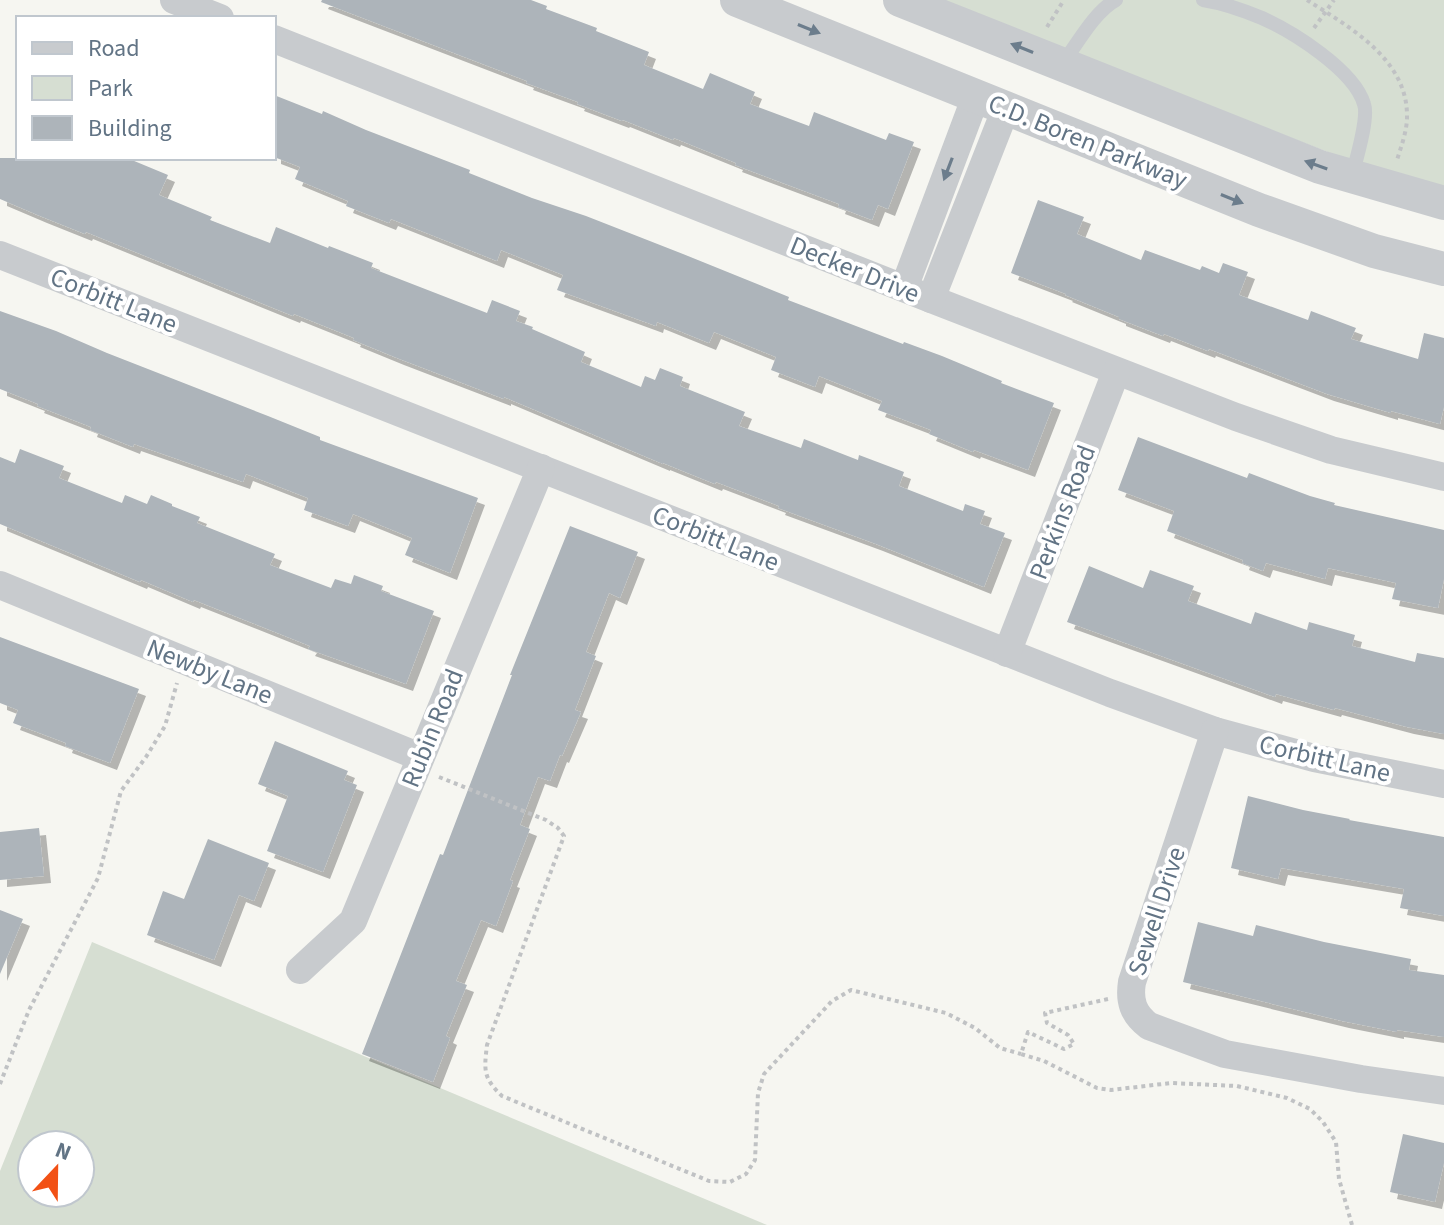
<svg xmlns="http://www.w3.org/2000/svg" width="1444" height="1225" font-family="'Source Sans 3',sans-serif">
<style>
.green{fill:#d6ded2;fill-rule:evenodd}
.building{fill:#adb4ba;filter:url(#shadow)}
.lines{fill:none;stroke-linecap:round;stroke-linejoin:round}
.path{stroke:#c0c2c4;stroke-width:4;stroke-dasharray:4 4;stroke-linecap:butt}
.service{stroke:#c8cbce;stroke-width:14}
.minor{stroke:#c8cbce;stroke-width:28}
.tertiary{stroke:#c8cbce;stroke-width:34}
.oneway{fill:#6c7d8c}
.labels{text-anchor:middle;stroke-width:8;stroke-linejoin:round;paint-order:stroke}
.street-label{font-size:26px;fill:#627485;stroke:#fff}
</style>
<defs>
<filter id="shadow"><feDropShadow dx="7" dy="7" stdDeviation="0" flood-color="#0004"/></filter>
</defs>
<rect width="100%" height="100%" fill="#f6f6f1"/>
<g class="green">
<path d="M934,0H1444V191L1403,181Z"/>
<path d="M92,942L767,1225H0V1171ZM80,1145V1193H32V1145Z"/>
</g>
<g class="building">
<path d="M322,0H531L547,6L546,9L597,28L596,31L649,52L644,65L703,89L710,73L755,92L750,104L809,126L814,112L886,140L889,133L914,142L888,209L878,205L872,220L838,207L839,204L735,165L736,163L674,138L673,140L623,120L622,121L577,104L578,102L526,83L527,81L321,2Z"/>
<path d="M274,95L322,114L323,111L366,130L470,170L469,173L532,198L586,216L683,254L789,297L788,300L903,344L904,342L942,356L1002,381L1001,383L1054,403L1028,470L974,450L973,452L929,434L931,430L878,410L882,401L819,376L815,387L771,370L776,357L714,332L709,343L657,322L656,326L557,290L563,275L501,250L497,261L391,219L389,223L346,206L348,201L295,179L300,167L274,157Z"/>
<path d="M0,158H127L168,175L159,195L212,217L210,220L270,243L276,227L328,248L329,246L373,263L371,268L487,313L492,300L520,311L516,321L533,327L532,329L585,352L581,362L641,387L645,376L655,380L660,368L683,377L680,386L745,412L739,426L801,448L804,439L858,460L859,455L904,472L899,486L963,511L965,504L985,511L980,524L1005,533L984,587L876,544L778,508L779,506L716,482L715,484L663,463V464L504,397V399L397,358L353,340L354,338L294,314L293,316L86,232L85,234L40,216L0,199Z"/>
<path d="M1038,200L1084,217L1077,234L1141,260L1145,250L1200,270L1202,266L1219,273L1223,263L1248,272L1239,295L1308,320L1311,311L1356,328L1351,339L1418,359L1424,333L1444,338V407L1440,424L1391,411V413L1327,394L1209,349L1208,351L1164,334L1163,336L1119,319V317L1065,295L1066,294L1011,273Z"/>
<path d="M0,311L56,331L107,353L268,416L320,437V440L478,498L450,573L405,555L412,538L353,514L348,526L304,510L308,498L246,474L243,482L134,444L133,447L90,430L91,427L37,406L38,404L0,389Z"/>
<path d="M1138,437L1247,478L1249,473L1310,496L1335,503L1334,505L1444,530V579L1438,608L1392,599L1396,583L1328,568L1325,579L1266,563L1263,571L1242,563L1243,560L1167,531L1174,511L1118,490Z"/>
<path d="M20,449L64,466L59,478L122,503L125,495L147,504L151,495L172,504V506L200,517L197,523L275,554L270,565L331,588L335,579L351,584L354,575L383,586L381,591L434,611L406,684L308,649L310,646L194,600L193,602L141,580L140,582L0,524V457L15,463Z"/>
<path d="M570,526L638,552L620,598L609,593L586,652L596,656L575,710L581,712L562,756L560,755L550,781L538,777L520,825L530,829L510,880L513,881L496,926L481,920L456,981L467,985L446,1036L450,1038L433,1082L362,1054L440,854L443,855L512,675H510Z"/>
<path d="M1089,566L1143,588L1150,570L1194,586L1188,601L1251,624L1255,612L1307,630L1309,622L1355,635L1352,646L1415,662L1417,653L1444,658V734L1407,727L1335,708L1334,710L1276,694L1275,697L1067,622Z"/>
<path d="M0,637L139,689L110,763L65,746L66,743L13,723L18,710L0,703Z"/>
<path d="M275,741L348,771L344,780L357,785L323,872L267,851L288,796L258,784Z"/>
<path d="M1248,796L1303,810L1350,819L1349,820L1444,837V916L1400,908L1404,889L1281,868L1278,879L1231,868Z"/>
<path d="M39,828L44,876L0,880V832Z"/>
<path d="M208,839L269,863L254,901L239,895L214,960L147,935L163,891L184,899Z"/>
<path d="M0,910L23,919L0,974Z"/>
<path d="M1198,922L1253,936L1256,925L1324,942L1411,959L1409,970L1444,975V1037L1397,1030V1032L1342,1021L1183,982Z"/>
<path d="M1403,1134L1444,1143V1163L1435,1202L1390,1192Z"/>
</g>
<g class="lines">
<g class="path">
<path d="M1307,0C1349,27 1408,59 1407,117C1407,131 1401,147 1397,160"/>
<path d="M1047,27L1064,0"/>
<path d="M1314,28L1334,0"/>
<path d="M439,777L546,820L558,828L564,836L487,1045C484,1070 483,1078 502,1096L709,1181L730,1182L746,1174L755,1160L758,1093L764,1074L832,1001L851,990L946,1013L975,1028L1000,1048L1021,1054"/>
<path d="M1108,999L1045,1013L1047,1023L1068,1035L1074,1044L1064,1049L1028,1032L1021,1054L1044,1061L1097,1088L1111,1090L1171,1083L1237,1086L1287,1098L1310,1109L1323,1122L1336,1142L1339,1179L1352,1225"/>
<path d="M0,1084L29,1010L98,878L121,791L146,757L165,726L177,683"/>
</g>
<g class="service">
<path d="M1203,0C1222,3 1243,10 1262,18C1293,32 1354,70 1364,104C1369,118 1356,160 1352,176"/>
<path d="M1063,63C1077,44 1095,11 1116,0"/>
</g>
<g class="minor">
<path d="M174,0L220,18"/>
<path d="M274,39L931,299L1236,417L1331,450L1444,477"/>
<path d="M0,255L1110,693L1215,731L1314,758L1444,784"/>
<path d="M904,288L976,96"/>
<path d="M931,299L1006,108"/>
<path d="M0,585L420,757"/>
<path d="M1007,653L1116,372"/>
<path d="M1215,731L1132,982C1129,1001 1133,1014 1149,1026L1225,1054L1361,1079L1444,1091"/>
<path d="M300,970L353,921L541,468"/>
</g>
<g class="tertiary">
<path d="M737,0L1259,210L1374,251L1444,269"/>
<path d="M900,0L1320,167L1444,203"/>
</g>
</g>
<defs><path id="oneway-solid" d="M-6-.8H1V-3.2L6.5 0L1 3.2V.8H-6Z" transform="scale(2)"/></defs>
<g class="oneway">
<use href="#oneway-solid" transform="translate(809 29) rotate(22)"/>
<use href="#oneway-solid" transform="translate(1022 48) rotate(-158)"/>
<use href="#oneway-solid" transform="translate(1316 165) rotate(-160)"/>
<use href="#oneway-solid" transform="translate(948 169) rotate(111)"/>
<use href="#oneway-solid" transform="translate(1232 199) rotate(22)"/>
</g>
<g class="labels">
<g class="street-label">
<text transform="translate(1088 141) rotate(22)" y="9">C.D. Boren Parkway</text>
<text transform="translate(855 269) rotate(22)" y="9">Decker Drive</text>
<text transform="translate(114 300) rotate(22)" y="9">Corbitt Lane</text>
<text transform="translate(1062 512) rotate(-69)" y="9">Perkins Road</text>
<text transform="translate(716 538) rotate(22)" y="9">Corbitt Lane</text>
<text transform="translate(210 671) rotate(22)" y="9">Newby Lane</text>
<text transform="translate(432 728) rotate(-68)" y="9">Rubin Road</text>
<text transform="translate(1325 758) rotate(13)" y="9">Corbitt Lane</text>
<text transform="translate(1156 911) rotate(-72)" y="9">Sewell Drive</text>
</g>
</g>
<rect x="16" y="16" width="260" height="144" fill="#ffffff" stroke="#c0c7ce" stroke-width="2"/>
<rect x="32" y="42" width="40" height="12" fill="#c8cbce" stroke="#c0c7ce" stroke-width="2"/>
<text x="88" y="56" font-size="24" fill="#627485">Road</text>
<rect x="32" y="76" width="40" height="24" fill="#d6ded2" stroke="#c0c7ce" stroke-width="2"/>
<text x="88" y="96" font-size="24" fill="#627485">Park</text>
<rect x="32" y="116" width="40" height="24" fill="#adb4ba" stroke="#c0c7ce" stroke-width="2"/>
<text x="88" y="136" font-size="24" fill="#627485">Building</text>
<g transform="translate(56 1169) rotate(22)"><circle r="38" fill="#ffffff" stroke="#c0c7ce" stroke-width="2"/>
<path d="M0-6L14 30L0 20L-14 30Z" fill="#f25115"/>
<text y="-12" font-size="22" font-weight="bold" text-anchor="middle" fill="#627485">N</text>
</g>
</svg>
